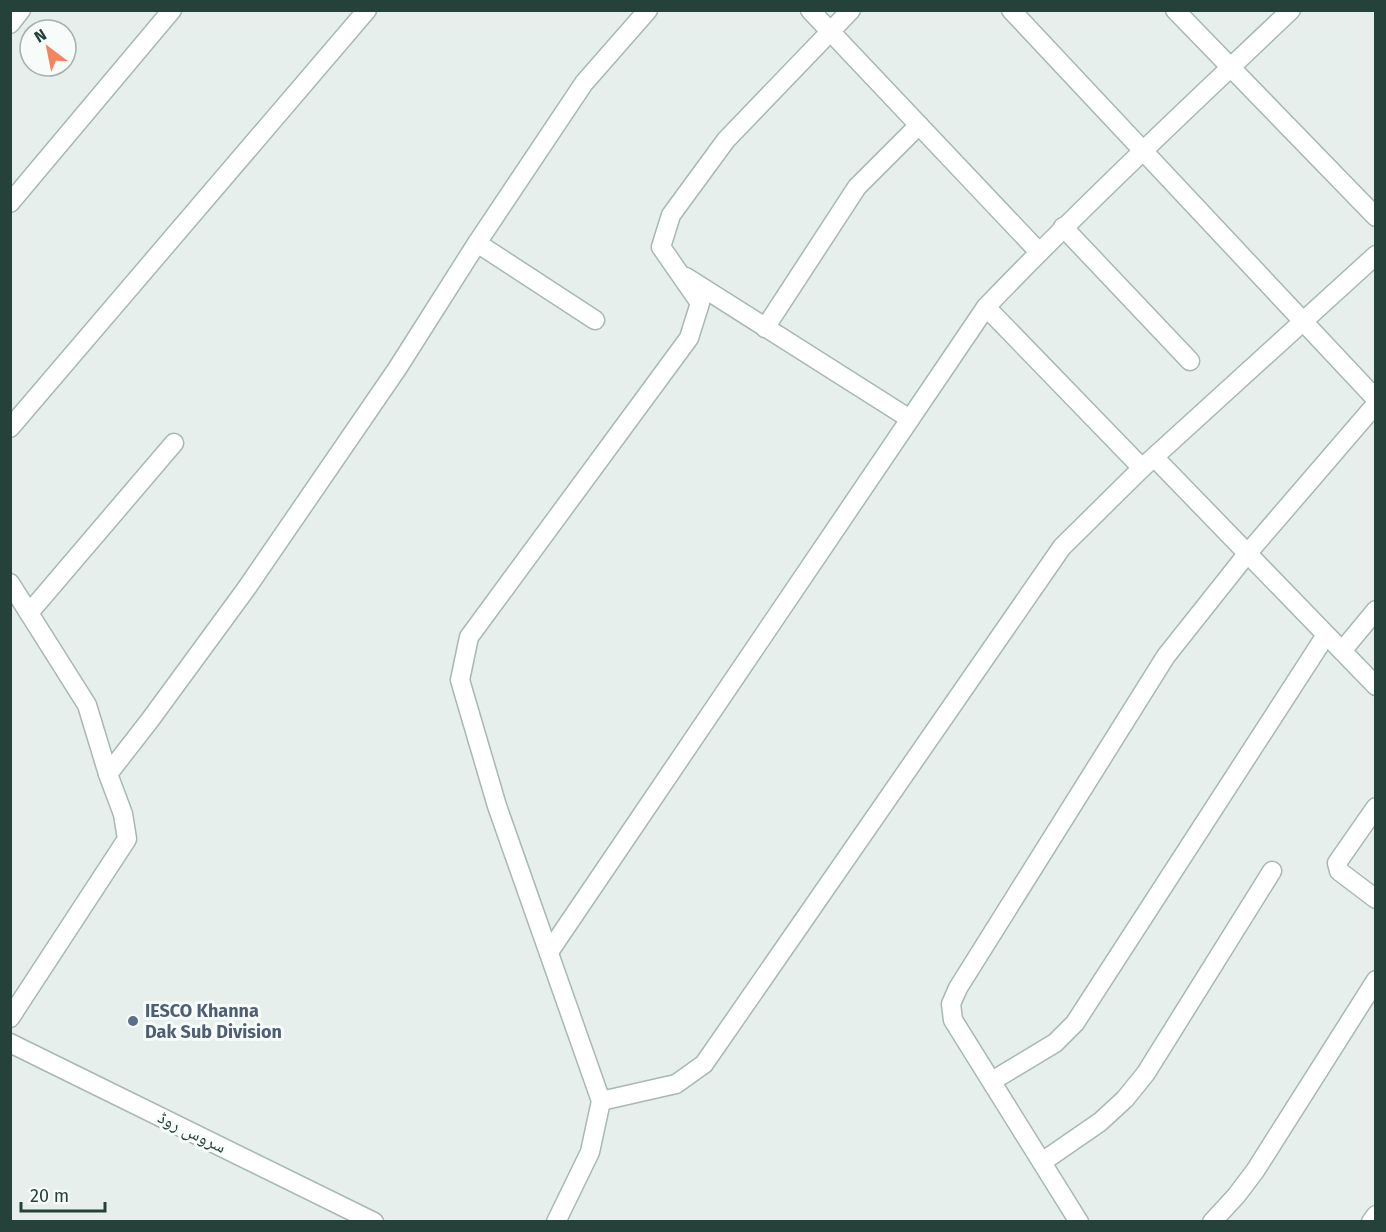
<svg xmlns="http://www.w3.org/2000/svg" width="1386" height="1232" font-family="'Fira Sans','Noto Naskh Arabic',sans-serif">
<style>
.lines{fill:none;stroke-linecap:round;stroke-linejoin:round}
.minor-casing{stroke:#a8b8b2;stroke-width:21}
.tertiary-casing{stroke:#a8b8b2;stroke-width:21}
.minor{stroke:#fff;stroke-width:18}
.tertiary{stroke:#fff;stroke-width:18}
.service-dot{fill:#5c6f8a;stroke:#f7fbf9;stroke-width:2}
.labels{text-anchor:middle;stroke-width:6;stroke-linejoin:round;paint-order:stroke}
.service-label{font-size:18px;font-weight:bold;fill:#4e5e75;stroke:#f7fbf9;text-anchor:start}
.street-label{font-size:18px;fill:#24423a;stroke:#f7fbf9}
</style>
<rect width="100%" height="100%" fill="#e6efeb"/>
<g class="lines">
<defs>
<g id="minor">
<path d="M810,10L1039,252"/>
<path d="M1011,10L1376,399"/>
<path d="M1175,10L1376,217"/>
<path d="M10,24L21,10"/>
<path d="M10,203L172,10"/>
<path d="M1063,227L1190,361"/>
<path d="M477,243L595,320"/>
<path d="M686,277L910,419"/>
<path d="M986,307L1142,468"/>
<path d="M765,328L857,187L919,125"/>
<path d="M10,428L367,10"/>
<path d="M1155,458L1376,686"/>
<path d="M10,583L87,705L108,774"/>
<path d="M29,613L174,443"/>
<path d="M1342,651L1376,610"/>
<path d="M1376,807L1337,863L1339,871L1376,899"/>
<path d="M549,952L986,307C1085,204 1188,108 1291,10"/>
<path d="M10,1018L127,839L123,814L108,774L150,720L246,589L397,369L477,243L584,83L648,10"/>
<path d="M992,1081L1055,1043L1075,1023L1326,635"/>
<path d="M601,1101L676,1084L704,1064L1062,547L1142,468L1376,255"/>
<path d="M1042,1162L1100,1122L1125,1099L1146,1073L1272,871"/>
<path d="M556,1222L590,1152L601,1101L497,806L460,680L469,637L689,338L700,303L661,247L671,215L726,140L851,10"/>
<path d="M1079,1222L953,1020L951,1004L958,988L1166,656L1247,554L1376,404"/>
<path d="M1212,1222L1236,1196L1255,1171L1376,980"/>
<path d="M1371,1222L1376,1215"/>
</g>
<path id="tertiary" d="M10,1043L374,1222"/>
</defs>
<use href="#minor" class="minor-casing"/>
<use href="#tertiary" class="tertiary-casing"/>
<use href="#minor" class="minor"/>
<use href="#tertiary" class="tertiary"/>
</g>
<circle class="service-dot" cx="133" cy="1021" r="6"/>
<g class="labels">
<g class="service-label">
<text x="145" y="1017">IESCO Khanna<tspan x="145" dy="21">Dak Sub Division</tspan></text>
</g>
<g class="street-label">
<text transform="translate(192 1132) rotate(26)" y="6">سروس روڈ</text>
</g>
</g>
<rect width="1386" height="1232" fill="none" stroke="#24423a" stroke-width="24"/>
<g transform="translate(48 48) rotate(328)"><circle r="28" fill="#f7fbf9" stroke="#a3b1ad" stroke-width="1.5"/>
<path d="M0-4.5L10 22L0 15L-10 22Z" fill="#f4845f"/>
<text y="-9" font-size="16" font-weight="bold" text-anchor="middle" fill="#24423a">N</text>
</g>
<path d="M21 1202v9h84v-9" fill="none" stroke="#24423a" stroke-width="3"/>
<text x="30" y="1202" font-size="18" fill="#24423a" stroke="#f7fbf9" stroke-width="4.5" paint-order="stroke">20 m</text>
</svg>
